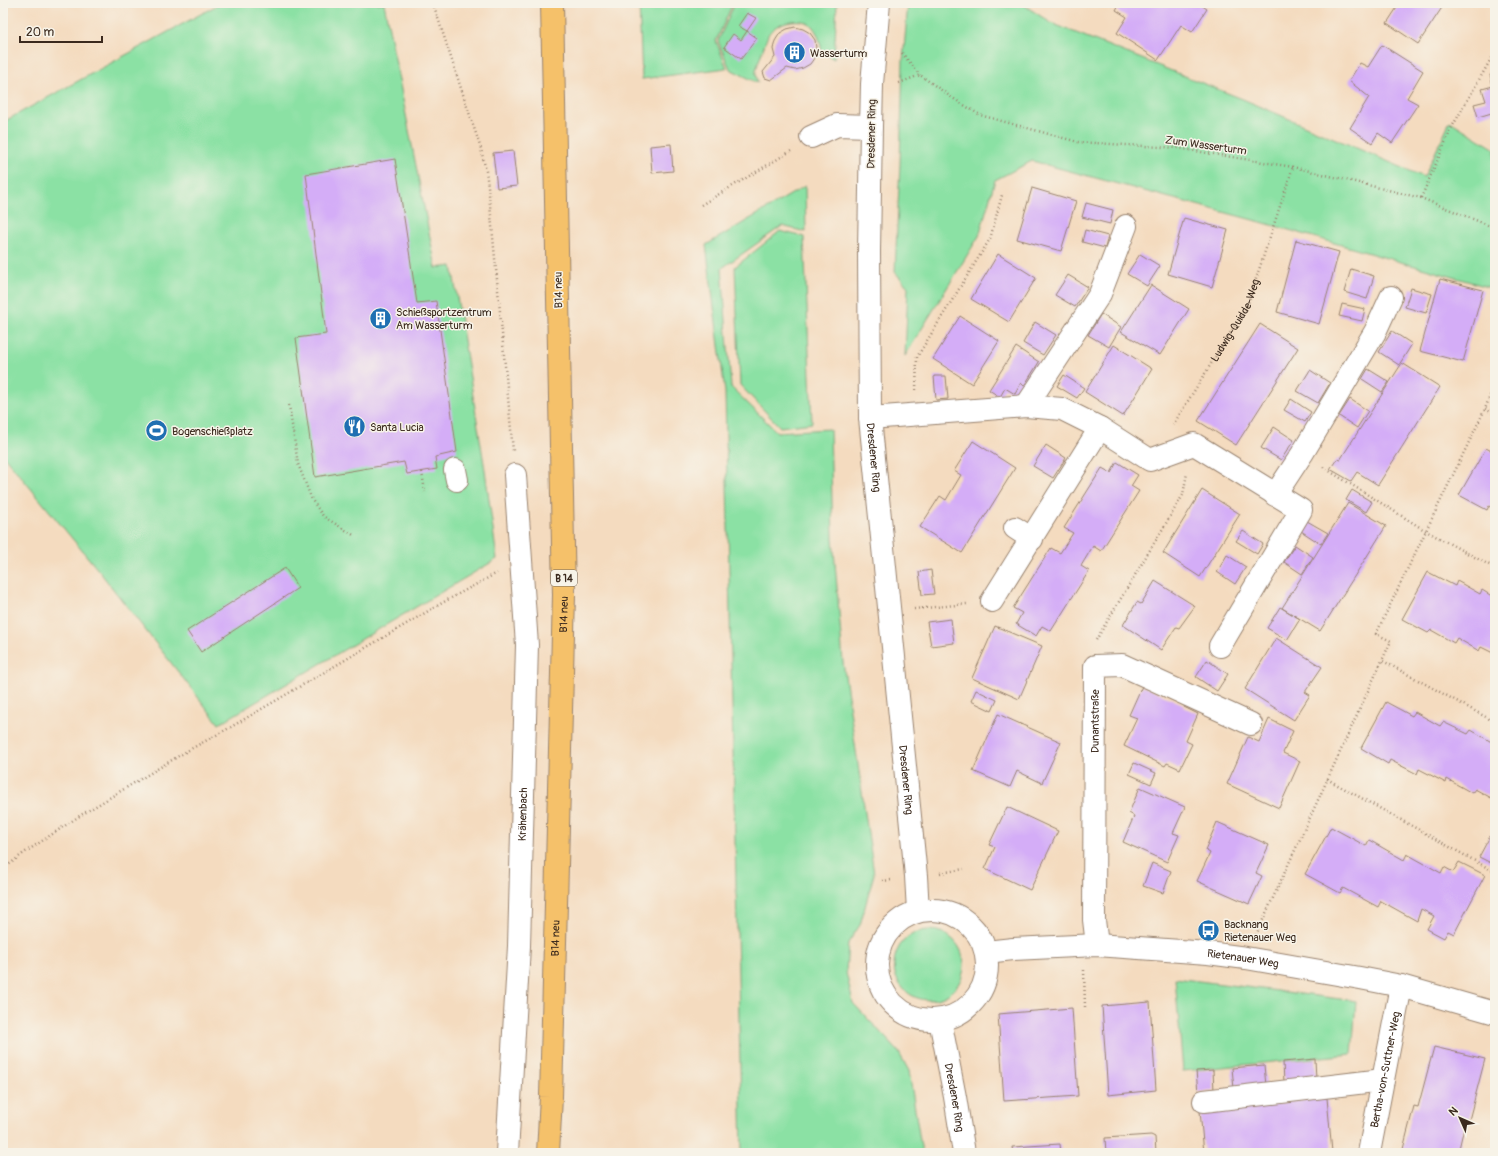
<svg xmlns="http://www.w3.org/2000/svg" width="1498" height="1156" font-family="Pangolin,sans-serif">
<style>
.green{fill:#8be1a4;stroke:#638661}
.building{fill:#d4adf7}
.lines{fill:none;stroke-linecap:round;stroke-linejoin:round}
.minor-casing{stroke:#98826e;stroke-width:24}
.major-casing{stroke:#98826e;stroke-width:24}
.path{stroke:#98826e;stroke-width:2.5;stroke-dasharray:1 3;stroke-linecap:butt}
.minor{stroke:#fff;stroke-width:22}
.major{stroke:#f5c16b;stroke-width:22}
.labels{text-anchor:middle;stroke-width:3;stroke-linejoin:round;paint-order:stroke}
.shield{fill:#f7f3e8;stroke:#73665b;stroke-width:1}
.shield-label{font-size:10px;font-weight:bold;fill:#3b2a1e}
.poi-label{font-size:11px;fill:#3b2a1e;stroke:#f7f3e8;text-anchor:start}
.street-label{font-size:11px;fill:#3b2a1e;stroke:#f7f3e8}
</style>
<rect width="100%" height="100%" fill="#f7f3e8"/>
<filter id="ink" filterUnits="userSpaceOnUse"><feTurbulence type="fractalNoise" baseFrequency=".025" numOctaves="2"/><feDisplacementMap in="SourceGraphic" scale="8" xChannelSelector="R" yChannelSelector="G"/><feConvolveMatrix kernelMatrix="1 2 1 2 8 2 1 2 1" color-interpolation-filters="sRGB"/></filter>
<filter id="wash" filterUnits="userSpaceOnUse"><feTurbulence type="fractalNoise" baseFrequency=".012" numOctaves="4" result="noise"/><feDisplacementMap in="SourceGraphic" scale="16" xChannelSelector="R" yChannelSelector="G"/><feGaussianBlur stdDeviation="0.9" result="paint"/><feColorMatrix in="noise" values="0 0 0 0 0 0 0 0 0 0 0 0 0 0 0 0 0 1.4 0 .05"/><feComposite in="paint" operator="in"/></filter>
<g filter="url(#wash)">
<rect width="100%" height="100%" fill="#f4dbbf"/>
<g class="green">
<path d="M221,3H384L436,268L452,266L485,470L497,559L219,724L99,571L3,455V122Z"/>
<path d="M639,3H733L716,41L727,68L642,79Z"/>
<path d="M735,3H837L834,59L822,52C820,42 819,34 812,26C801,15 775,22 768,35C767,38 756,68 756,71C755,74 757,79 758,83L730,69L718,41Z"/>
<path d="M908,3H1021L1051,23L1245,100L1424,177L1450,121L1495,149V289L1268,224L1032,161L995,180L979,236L905,356L908,287L895,272L900,164L903,61Z"/>
<path d="M805,186L806,232L782,226L722,268L731,387L777,432L830,429L833,538L843,662L874,874L860,925L848,943L846,972L853,1003L898,1051L909,1071L922,1153H742L725,392L706,245Z"/>
<path d="M780,231L804,237L812,423L780,427L740,385L735,267Z"/>
<circle cx="929" cy="965" r="35"/>
<path d="M1175,978L1356,1001L1352,1054L1183,1071Z"/>
</g>
<g id="blocks">
<g class="building">
<path d="M1120,3H1198L1207,9L1192,32L1181,25L1158,60L1117,33L1127,17L1116,10Z"/>
<path d="M1400,3H1445L1418,44L1387,23Z"/>
<path d="M747,13L756,18L747,31L738,26Z"/>
<path d="M795,27L803,29L810,33L815,40L816,48L815,57L810,64L803,68L795,70L787,68L771,80L765,78L763,72L775,57L773,49L775,41L780,33L787,29Z"/>
<path d="M747,31L757,38L741,59L724,47L733,34L741,40Z"/>
<path d="M1382,45L1423,71L1407,98L1418,104L1392,143L1378,133L1372,143L1350,128L1369,97L1349,81L1360,63L1368,67Z"/>
<path d="M1495,73V112L1478,117L1474,104L1486,101L1482,89L1493,86L1490,75Z"/>
<path d="M671,144L673,171L652,173L650,146Z"/>
<path d="M513,151L517,186L497,188L493,153Z"/>
<path d="M395,159L417,303L436,301L457,452L435,457L437,469L407,474L404,462L315,477L296,338L326,334L306,174Z"/>
<path d="M1032,188L1076,201L1061,251L1017,239Z"/>
<path d="M1086,203L1113,210L1110,224L1082,217Z"/>
<path d="M1184,218L1228,230L1212,287L1168,274Z"/>
<path d="M1085,230L1108,236L1105,248L1082,242Z"/>
<path d="M1296,240L1339,252L1319,324L1277,312Z"/>
<path d="M998,254L1036,278L1009,322L971,299Z"/>
<path d="M1140,254L1160,266L1147,286L1127,274Z"/>
<path d="M1351,269L1374,276L1367,299L1344,292Z"/>
<path d="M1068,275L1088,287L1075,307L1055,295Z"/>
<path d="M1440,279L1483,290L1463,362L1420,351Z"/>
<path d="M1151,285L1189,309L1160,355L1121,332Z"/>
<path d="M1411,288L1432,294L1426,313L1405,307Z"/>
<path d="M1342,304L1365,309L1362,321L1339,316Z"/>
<path d="M1101,314L1121,327L1109,347L1088,335Z"/>
<path d="M960,316L999,341L972,384L933,359Z"/>
<path d="M1035,322L1056,335L1043,355L1023,343Z"/>
<path d="M1260,324L1298,348L1236,445L1198,421Z"/>
<path d="M1392,331L1412,344L1399,365L1379,352Z"/>
<path d="M1114,345L1152,369L1123,416L1085,392Z"/>
<path d="M1016,347L1039,362L1024,386L1021,383L1015,394L1005,388L1000,397L989,390Z"/>
<path d="M1402,363L1440,387L1378,485L1357,472L1351,481L1330,469L1337,459L1340,460Z"/>
<path d="M1368,369L1389,382L1382,392L1362,379Z"/>
<path d="M1310,370L1330,383L1318,403L1297,391Z"/>
<path d="M1064,375L1084,388L1077,398L1057,386Z"/>
<path d="M934,376H946L948,399L936,400Z"/>
<path d="M1291,399L1311,412L1305,422L1284,410Z"/>
<path d="M1350,399L1368,411L1357,428L1339,416Z"/>
<path d="M1274,427L1294,440L1281,460L1261,448Z"/>
<path d="M973,441L1015,468L962,553L920,527L940,496L946,500L961,475L954,471Z"/>
<path d="M1046,445L1066,458L1053,478L1033,466Z"/>
<path d="M1486,448L1495,453V510L1489,506L1487,510L1459,495Z"/>
<path d="M1117,462L1138,475L1131,486L1139,491L1101,551L1093,546L1081,566L1089,571L1051,631L1042,626L1036,636L1016,624L1022,613L1013,608L1051,548L1060,553L1073,533L1064,528L1102,468L1111,473Z"/>
<path d="M1202,490L1240,514L1200,577L1163,553Z"/>
<path d="M1352,490L1372,502L1366,512L1346,500Z"/>
<path d="M1348,503L1386,526L1320,631L1282,608Z"/>
<path d="M1307,521L1328,533L1321,544L1301,531Z"/>
<path d="M1243,531L1263,544L1257,554L1236,541Z"/>
<path d="M1295,545L1313,557L1302,574L1284,562Z"/>
<path d="M1227,555L1246,567L1235,584L1217,572Z"/>
<path d="M285,568L298,588L201,652L187,631Z"/>
<path d="M931,570L934,594L922,595L919,572Z"/>
<path d="M1428,572L1455,586L1457,581L1480,594L1482,590L1495,598V654L1481,647L1479,651L1457,638L1454,643L1431,630L1428,633L1402,619Z"/>
<path d="M1155,581L1195,606L1179,628L1176,627L1161,650L1123,625L1137,602L1141,604Z"/>
<path d="M1280,607L1300,619L1287,640L1267,628Z"/>
<path d="M951,619L954,643L931,646L927,622Z"/>
<path d="M995,626L1042,646L1019,699L972,678Z"/>
<path d="M1276,638L1322,667L1305,692L1310,695L1294,720L1245,689Z"/>
<path d="M1207,660L1228,674L1217,691L1196,677Z"/>
<path d="M1142,686L1185,705L1184,707L1198,714L1186,741L1192,744L1180,769L1167,763L1165,766L1124,746L1137,718L1129,715Z"/>
<path d="M976,690L997,700L992,711L971,701Z"/>
<path d="M1386,702L1412,716L1415,712L1440,726L1443,722L1468,734L1471,730L1495,744V800L1475,789L1472,793L1447,779L1446,783L1419,769L1417,774L1390,760L1388,764L1361,748Z"/>
<path d="M998,714L1061,742L1042,783L1017,771L1010,787L973,771Z"/>
<path d="M1269,719L1293,731L1283,753L1300,761L1279,808L1227,784L1248,737L1259,742Z"/>
<path d="M1134,763L1156,773L1151,784L1129,774Z"/>
<path d="M1140,787L1185,807L1173,833L1179,835L1167,862L1123,842L1134,816L1129,813Z"/>
<path d="M1007,807L1058,831L1030,890L985,869L995,847L989,845Z"/>
<path d="M1217,822L1269,845L1256,873L1262,876L1249,904L1197,881L1210,853L1205,850Z"/>
<path d="M1331,827L1366,846L1369,840L1404,860L1407,854L1441,873L1444,867L1453,872L1459,862L1485,875L1454,934L1448,931L1444,938L1427,929L1434,916L1421,909L1417,921L1381,901L1378,907L1343,888L1340,893L1305,874Z"/>
<path d="M1495,827V865L1479,857Z"/>
<path d="M1152,863L1171,871L1163,893L1143,886Z"/>
<path d="M1150,1002L1156,1090L1108,1095L1102,1006Z"/>
<path d="M1072,1008L1078,1096L1004,1101L998,1014Z"/>
<path d="M1434,1047L1485,1059L1469,1120L1466,1119L1458,1153H1402L1414,1106L1418,1107Z"/>
<path d="M1315,1059L1316,1080L1284,1083L1283,1062Z"/>
<path d="M1264,1065L1266,1086L1234,1089L1232,1068Z"/>
<path d="M1213,1070L1214,1091L1198,1092L1196,1071Z"/>
<path d="M1327,1098L1332,1152L1204,1153L1200,1111Z"/>
<path d="M1151,1135L1155,1137L1156,1153H1106L1105,1138Z"/>
<path d="M1060,1144L1061,1153H1013L1012,1147Z"/>
</g>
</g>
</g>
<g filter="url(#ink)">
<use href="#blocks" fill-opacity="0" stroke="#98826e" stroke-width="1"/>
<g class="lines">
<defs>
<g id="minor">
<path id="s2" d="M879,3L872,84L871,126L869,251L870,418L916,876L918,911"/>
<path d="M811,137L837,125L871,126"/>
<path d="M1026,406L1100,294L1126,226"/>
<path d="M870,418L1026,406L1062,409L1100,428L1150,460L1194,444L1301,510L1220,646"/>
<path d="M455,470L457,480"/>
<path d="M1275,495L1302,454L1375,332L1391,297"/>
<path d="M1015,528L1032,539"/>
<path d="M992,601L1100,428"/>
<circle cx="932" cy="965" r="55"/>
<path id="s3" d="M1097,945L1094,920L1095,666L1122,665L1251,724"/>
<path id="s4" d="M986,952L1013,949L1097,945L1208,953L1246,958L1360,978L1401,986L1495,1013"/>
<path id="s5" d="M940,1020L955,1097L964,1153"/>
<path d="M1204,1101L1383,1080"/>
<path id="s6" d="M507,1153L519,946L527,645L515,475"/>
<path id="s7" d="M1369,1153L1401,986"/>
</g>
<g id="major">
<path id="s8" d="M548,1153L551,1097L564,595L552,3"/>
</g>
</defs>
<use href="#minor" class="minor-casing"/>
<use href="#major" class="major-casing"/>
<g class="path">
<path d="M276,3H281"/>
<path d="M433,3L481,149L486,171L489,194L513,451"/>
<path d="M902,53L920,75"/>
<path d="M899,83L920,75L951,97L980,115L1078,142L1177,148L1293,167L1421,198L1495,228"/>
<path d="M1421,198L1452,127L1495,52"/>
<path d="M701,205L791,151"/>
<path d="M916,390L917,357L990,239L1002,195"/>
<path d="M289,405L298,464L312,500L323,516L355,536"/>
<path d="M1485,409L1495,414"/>
<path id="s1" d="M1173,425L1247,306L1293,167"/>
<path d="M1323,467L1426,531L1495,568"/>
<path d="M422,472L425,492"/>
<path d="M914,609L967,604"/>
<path d="M1096,640L1183,495L1187,473"/>
<path d="M1383,661L1495,722"/>
<path d="M1327,779L1495,872"/>
<path d="M3,869L24,853L81,815L187,751L231,727L442,603L497,573"/>
<path d="M940,873L964,869"/>
<path d="M882,881L892,880"/>
<path d="M1256,935L1391,641L1376,634L1485,409L1495,383"/>
<path d="M1084,970L1085,1007"/>
</g>
<use href="#minor" class="minor"/>
<use href="#major" class="major"/>
</g>
</g>
<defs>
<symbol id="building-disc" viewBox="-11 -11 22 22"><circle r="9.5" fill="#1f6fb2" stroke="#f7f3e8"/><path d="M-4-6H4V6H1V3H-1V6H-4ZM-2.5-4.3h1.7v1.8h-1.7ZM.8-4.3h1.7v1.8H.8ZM-2.5-1h1.7V.8h-1.7ZM.8-1h1.7V.8H.8Z" fill="#fff"/></symbol>
<symbol id="restaurant-disc" viewBox="-11 -11 22 22"><circle r="9.5" fill="#1f6fb2" stroke="#f7f3e8"/><path d="M-5-6h1v4h1v-4h1v4h1v-4h1v5L-1.5 .5V6h-2V.5L-5-1ZM5-6V6H3V1.5H1.5Q1.5-4 5-6Z" fill="#fff"/></symbol>
<symbol id="stadium-disc" viewBox="-11 -11 22 22"><circle r="9.5" fill="#1f6fb2" stroke="#f7f3e8"/><path d="M0-5a6.5 5 0 1 0 0 10a6.5 5 0 1 0 0-10ZM-3.5-1.8h7v3.6h-7Z" fill="#fff"/></symbol>
<symbol id="bus-disc" viewBox="-11 -11 22 22"><circle r="9.5" fill="#1f6fb2" stroke="#f7f3e8"/><path d="M-5-6H5V4H4V6H2V4H-2V6H-4V4H-5ZM-3.5-4V0h7V-4ZM-3.5 1.2v1.5H-2V1.2ZM2 1.2v1.5H3.5V1.2Z" fill="#fff"/></symbol>
</defs>
<g fill-rule="evenodd">
<use href="#building-disc" x="782" y="40" width="25" height="25"/>
<use href="#building-disc" x="368" y="306" width="25" height="25"/>
<use href="#restaurant-disc" x="342" y="414" width="25" height="25"/>
<use href="#stadium-disc" x="144" y="418" width="25" height="25"/>
<use href="#bus-disc" x="1196" y="918" width="25" height="25"/>
</g>
<g class="labels">
<rect class="shield" x="551" y="570" width="26" height="16" rx="3"/>
<g class="shield-label">
<text x="564" y="582">B 14</text>
</g>
<g class="poi-label">
<text x="810" y="57">Wasserturm</text>
<text x="396" y="316">Schießsportzentrum<tspan x="396" dy="13">Am Wasserturm</tspan></text>
<text x="370" y="431">Santa Lucia</text>
<text x="172" y="435">Bogenschießplatz</text>
<text x="1224" y="928">Backnang<tspan x="1224" dy="13">Rietenauer Weg</tspan></text>
</g>
<g class="street-label">
<text transform="translate(871 134) rotate(-89)" y="4">Dresdener Ring</text>
<text transform="translate(1206 145) rotate(8)" y="4">Zum Wasserturm</text>
<text transform="translate(558 290) rotate(-91)" y="4">B14 neu</text>
<text dy="4" stroke="none"><textPath href="#s1" startOffset="122">Ludwig-Quidde-Weg</textPath></text>
<text dy="4" stroke="none"><textPath href="#s2" startOffset="455">Dresdener Ring</textPath></text>
<text dy="4" stroke="none"><textPath href="#s8" startOffset="539">B14 neu</textPath></text>
<text dy="4" stroke="none"><textPath href="#s3" startOffset="224">Dunantstraße</textPath></text>
<text dy="4" stroke="none"><textPath href="#s2" startOffset="779">Dresdener Ring</textPath></text>
<text dy="4" stroke="none"><textPath href="#s6" startOffset="339">Krähenbach</textPath></text>
<text dy="4" stroke="none"><textPath href="#s8" startOffset="215">B14 neu</textPath></text>
<text dy="4" stroke="none"><textPath href="#s4" startOffset="258">Rietenauer Weg</textPath></text>
<text dy="4" stroke="none"><textPath href="#s7" startOffset="85">Bertha-von-Suttner-Weg</textPath></text>
<text dy="4" stroke="none"><textPath href="#s5" startOffset="79">Dresdener Ring</textPath></text>
</g>
</g>
<rect width="1498" height="1156" fill="none" stroke="#f7f3e8" stroke-width="16"/>
<g transform="translate(1460 1118) rotate(315)" stroke="#f7f3e8" stroke-width="3" paint-order="stroke">
<path d="M0-3L7 15L0 10L-7 15Z" fill="#3b2a1e"/>
<text y="-6" font-size="11" font-weight="bold" text-anchor="middle" fill="#3b2a1e">N</text>
</g>
<path d="M20 36v6h82v-6" fill="none" stroke="#3b2a1e" stroke-width="2"/>
<text x="26" y="36" font-size="12" fill="#3b2a1e" stroke="#f7f3e8" stroke-width="3" paint-order="stroke">20 m</text>
</svg>
